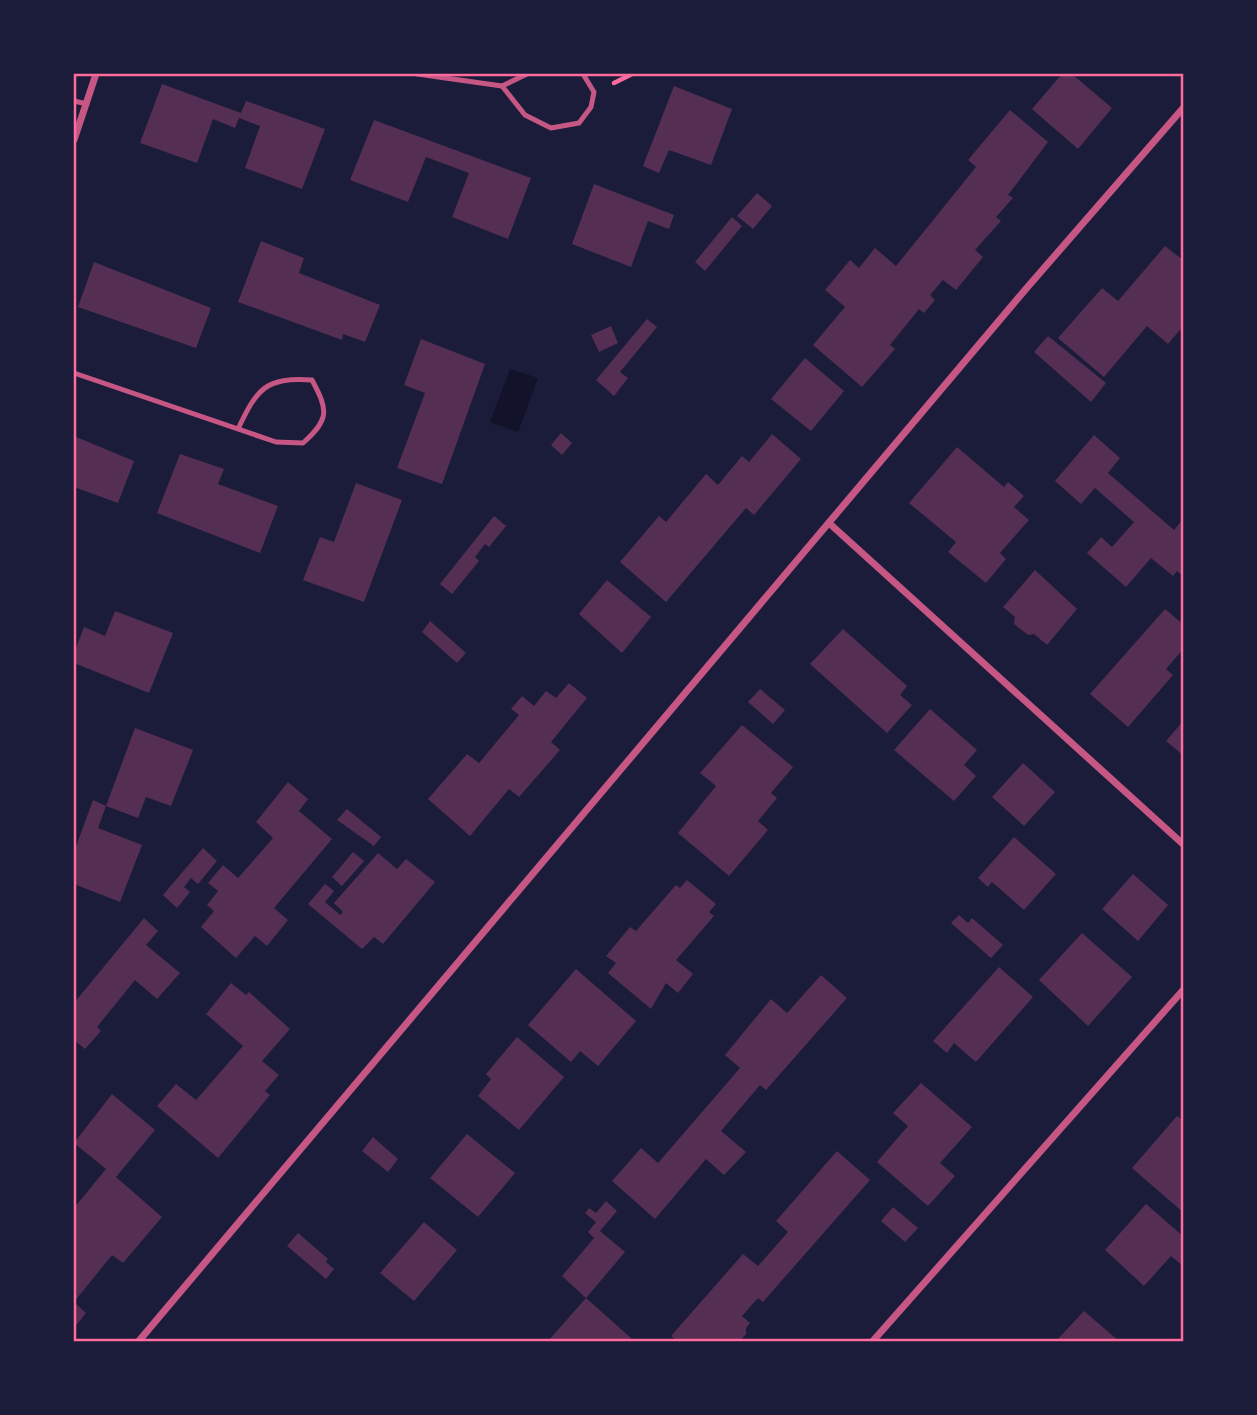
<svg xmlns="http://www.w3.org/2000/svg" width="1257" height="1415" font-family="Figtree,sans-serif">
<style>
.water{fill:#12122b}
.building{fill:#542f53}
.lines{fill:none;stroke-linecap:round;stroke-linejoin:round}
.path{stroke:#ff6b9d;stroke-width:4.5}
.service{stroke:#c65784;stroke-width:5}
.minor{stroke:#c65784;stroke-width:7}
.neatline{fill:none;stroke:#ff6b9d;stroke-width:2.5}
</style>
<rect width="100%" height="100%" fill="#1b1b3a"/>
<path class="water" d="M510,369L538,378L518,432L490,422Z"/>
<g class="building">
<path d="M1062,74H1072L1112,108L1078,149L1032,109Z"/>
<path d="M162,84L241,113L246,101L325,129L302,189L245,168L260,126L239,118L235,128L213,119L197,163L140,143Z"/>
<path d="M674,86L732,109L711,165L669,150L659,173L643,166Z"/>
<path d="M1010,110L1048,142L1008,195L1013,198L996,217L1001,221L975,250L983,257L956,290L943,280L930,295L935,300L924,313L919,309L890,345L895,349L862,387L813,345L845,307L825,290L850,260L859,268L875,248L896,266L976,167L968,160Z"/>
<path d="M374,120L531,178L508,239L452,217L469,173L426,157L408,202L350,180Z"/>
<path d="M594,184L674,215L669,229L648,221L631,267L572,244Z"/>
<path d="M757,193L772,206L753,229L737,216Z"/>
<path d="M732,217L742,226L705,271L695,262Z"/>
<path d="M261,241L304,258L299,273L380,305L365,342L343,334L342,340L238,302Z"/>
<path d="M1165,246L1184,261V325L1168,344L1147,326L1104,377L1058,338L1102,288L1118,301Z"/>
<path d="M94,262L211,308L196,348L78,307Z"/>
<path d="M647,319L657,327L620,372L628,378L614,396L596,380Z"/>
<path d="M611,326L618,343L599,352L591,335Z"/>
<path d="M1048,336L1106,383L1091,402L1034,352Z"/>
<path d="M421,339L485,364L442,484L397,468L425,393L404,385Z"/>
<path d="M805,358L844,391L811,431L771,399Z"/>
<path d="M561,433L572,443L562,455L551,445Z"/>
<path d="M772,434L801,459L754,515L746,508L666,602L620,562L659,516L666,522L706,474L718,485L742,456L749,462Z"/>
<path d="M1094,435L1120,458L1108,473L1174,530L1184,518V577L1177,571L1173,576L1151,558L1126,587L1087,553L1101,537L1112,547L1134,522L1095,488L1081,504L1055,481Z"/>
<path d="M74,436L134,461L118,503L74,487Z"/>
<path d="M957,447L1004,487L1008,482L1024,496L1014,507L1029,520L1000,553L1006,559L986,583L948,552L956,542L909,503Z"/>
<path d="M180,454L224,469L218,484L278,506L260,553L157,513Z"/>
<path d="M356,483L402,500L364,602L303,580L320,537L334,542Z"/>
<path d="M494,516L506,526L489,547L485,544L475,557L479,561L452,594L440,584Z"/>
<path d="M1035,570L1077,609L1047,645L1034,634L1028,635L1014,624L1015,617L1003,607Z"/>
<path d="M607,580L651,617L622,653L579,614Z"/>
<path d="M1165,609L1184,625V648L1166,669L1173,675L1128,727L1090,694Z"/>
<path d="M115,611L173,633L149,693L74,663V653L84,627L105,636Z"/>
<path d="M430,621L466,653L457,663L422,632Z"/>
<path d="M843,629L907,686L900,695L912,705L887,733L810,664Z"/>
<path d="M569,683L587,698L551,742L560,750L519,797L509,789L470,836L428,799L467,754L479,763L519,715L511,709L522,696L534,706L546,691L556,698Z"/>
<path d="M760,689L785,710L773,724L748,702Z"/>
<path d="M930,709L977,750L964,765L976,776L954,801L894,750Z"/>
<path d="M1184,720V756L1166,741Z"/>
<path d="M742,725L793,767L771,793L777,798L758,821L768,830L729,876L678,833L716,786L700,773Z"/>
<path d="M135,728L193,750L171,806L146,797L138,818L106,806Z"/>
<path d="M1023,763L1055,792L1024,826L992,797Z"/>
<path d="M288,782L308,799L299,811L332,839L274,908L288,920L267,946L255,936L236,958L201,927L214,911L207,905L218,891L208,883L223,865L238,878L273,838L256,822Z"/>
<path d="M93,800L106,806L98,828L142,845L120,902L74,884V852Z"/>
<path d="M347,809L381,837L374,846L337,820Z"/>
<path d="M1014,837L1056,874L1024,910L992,882L988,887L978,878Z"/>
<path d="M203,848L217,861L198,884L191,878L184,887L190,892L177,908L163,895Z"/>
<path d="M353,852L364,861L342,886L332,877Z"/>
<path d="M378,853L397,869L406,859L435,882L383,944L374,937L362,949L308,904L325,884L334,891L325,902L340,915L343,912L334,903Z"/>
<path d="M1133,874L1168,905L1138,941L1102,909Z"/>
<path d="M687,880L716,904L709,912L714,916L676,960L693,974L678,993L666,983L651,1009L608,973L616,963L606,956L630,927L636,931L676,885L680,888Z"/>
<path d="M959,915L968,923L972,918L1003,945L991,958L951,923Z"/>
<path d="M144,918L158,931L146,945L180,973L157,999L135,980L97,1027L101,1031L85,1049L74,1040V1003Z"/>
<path d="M1082,933L1132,977L1088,1026L1039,980Z"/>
<path d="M999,967L1033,997L976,1062L954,1043L947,1053L933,1041Z"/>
<path d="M576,969L636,1021L598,1066L580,1051L571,1062L528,1025Z"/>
<path d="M821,975L847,998L766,1090L760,1085L721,1131L746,1152L724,1175L706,1159L655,1219L612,1181L641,1148L658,1163L740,1068L725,1055L771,999L787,1013Z"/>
<path d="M231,983L246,995L249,992L290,1029L262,1061L279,1075L265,1091L270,1095L218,1158L157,1106L176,1084L196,1100L243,1046L206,1014Z"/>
<path d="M517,1037L564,1077L519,1130L478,1096L491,1079L486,1074Z"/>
<path d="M921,1083L972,1127L940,1163L955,1176L928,1206L877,1162L908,1126L893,1113Z"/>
<path d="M112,1094L155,1130L116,1177L162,1217L123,1263L112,1255L74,1302L86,1313L74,1328V1208L106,1169L74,1143Z"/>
<path d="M1177,1116L1184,1121V1213L1132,1168Z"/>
<path d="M467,1134L515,1173L478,1217L430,1178Z"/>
<path d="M373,1137L398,1159L388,1172L362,1151Z"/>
<path d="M837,1151L870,1180L763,1302L758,1298L742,1316L750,1323L746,1328V1334L740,1341H677L671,1336L743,1254L758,1266L788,1232L776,1221Z"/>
<path d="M606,1201L617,1211L600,1231L625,1252L586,1298L562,1276L594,1238L588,1232L596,1222L585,1213L589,1208L596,1213Z"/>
<path d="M1146,1204L1184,1237V1267L1171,1256L1144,1286L1105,1250Z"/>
<path d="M893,1207L918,1228L905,1242L881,1221Z"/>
<path d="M424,1222L457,1250L414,1301L380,1273Z"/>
<path d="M298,1233L328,1259L326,1262L334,1269L326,1279L287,1246Z"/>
<path d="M586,1298L631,1338L628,1341H548Z"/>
<path d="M1084,1311L1119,1341H1056Z"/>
</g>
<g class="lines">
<path class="path" d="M614,83L632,74"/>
<g class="service">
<path d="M417,74L502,86L527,74"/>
<path d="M502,86L525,115L551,128L579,123L591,107L594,92L583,74"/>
<path d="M74,101L87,104"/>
<path d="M74,373L276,442L303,443C330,419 328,410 312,380C265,377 257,389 238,429"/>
</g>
<g class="minor">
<path d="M74,140L96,74"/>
<path d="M829,523L1184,845"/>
<path d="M138,1342L1025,290L1184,107"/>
<path d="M872,1342L1184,989"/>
</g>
</g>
<rect width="1257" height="1415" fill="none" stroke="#1b1b3a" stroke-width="150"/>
<rect x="75" y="75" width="1107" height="1265" class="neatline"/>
</svg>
